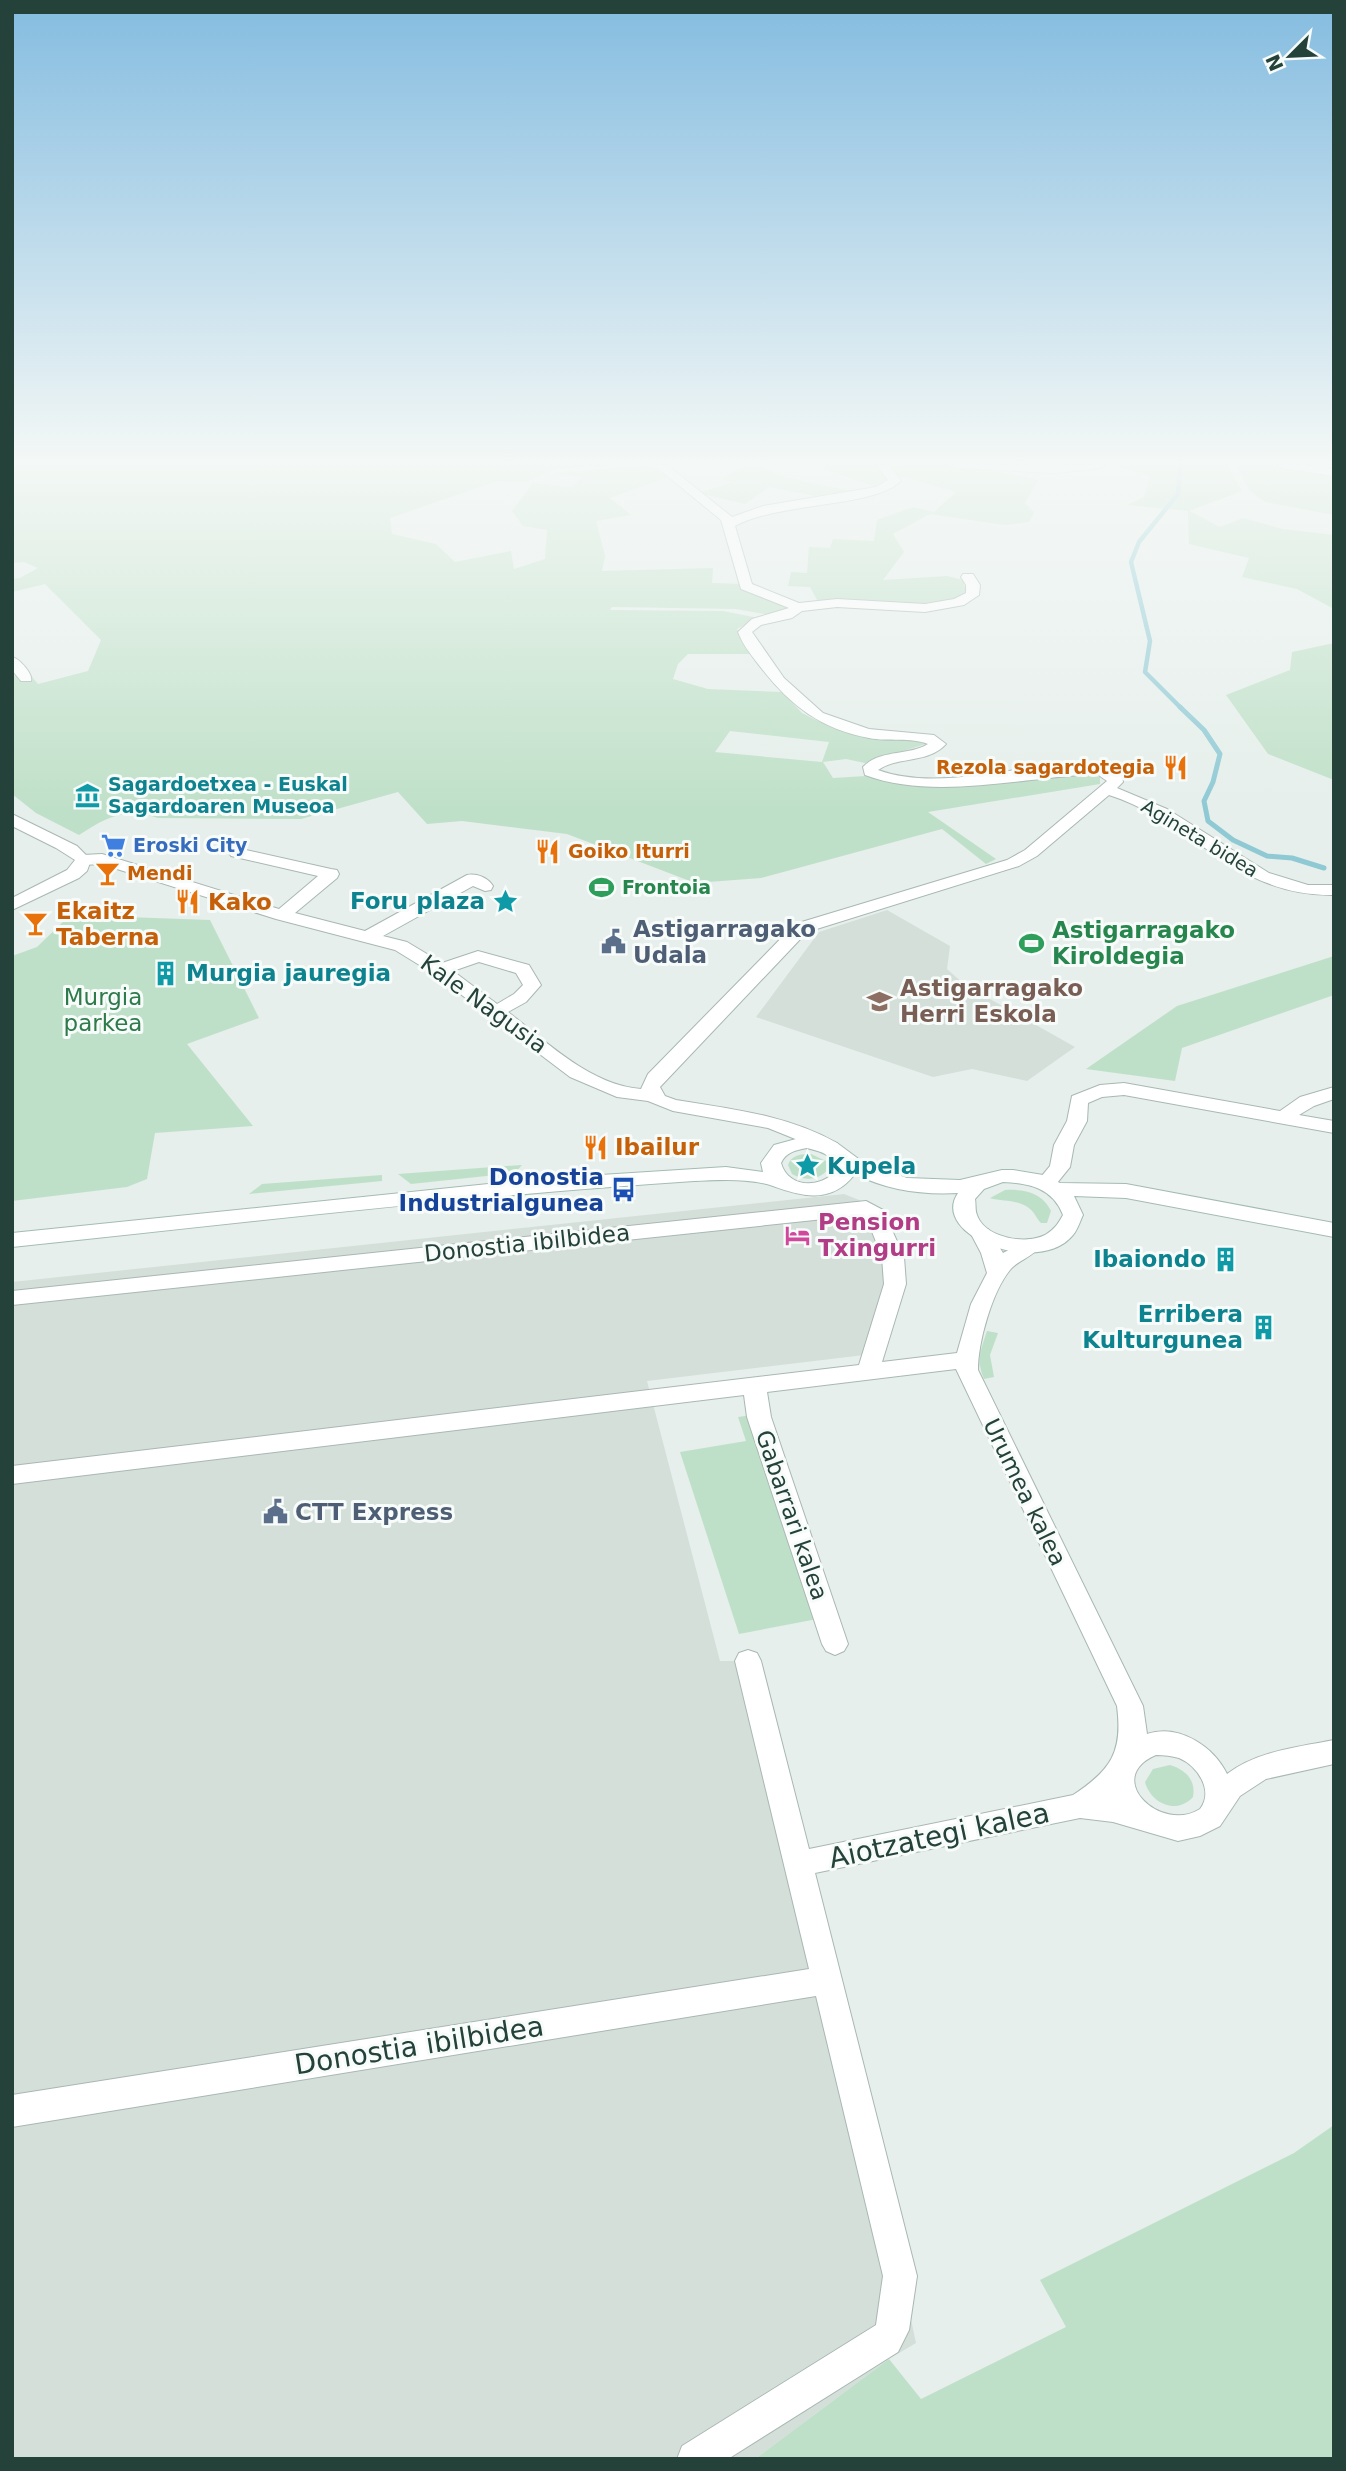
<svg xmlns="http://www.w3.org/2000/svg" width="1346" height="2471" font-family="'DejaVu Sans',sans-serif">
<style>
.built{fill:#d4dfda}
.green{fill:#bfe0c8;fill-rule:evenodd}
.lines{fill:none;stroke-linecap:round;stroke-linejoin:round}
.stream-far1{stroke:#8ec9d4;stroke-width:4.5}
.stream{stroke:#8ec9d4;stroke-width:5}
.minor-casing{stroke:#a8b8b2;stroke-width:2}
.tertiary-casing{stroke:#a8b8b2;stroke-width:2}
.secondary-casing{stroke:#a4bbb3;stroke-width:2}
.minor{fill:#fff;fill-rule:evenodd}
.tertiary{fill:#fff;fill-rule:evenodd}
.secondary{fill:#fff;fill-rule:evenodd}
.labels{text-anchor:middle;stroke-width:6;stroke-linejoin:round;paint-order:stroke}
.far-food-label{font-size:19px;font-weight:bold;fill:#c56008;stroke:#f7fbf9;text-anchor:start}
.far-culture-label{font-size:19px;font-weight:bold;fill:#0d838f;stroke:#f7fbf9;text-anchor:start}
.far-street-label{font-size:19px;fill:#24423a;stroke:#f7fbf9}
.far-shop-label{font-size:19px;font-weight:bold;fill:#366cbe;stroke:#f7fbf9;text-anchor:start}
.far-leisure-label{font-size:19px;font-weight:bold;fill:#27864d;stroke:#f7fbf9;text-anchor:start}
.culture-label{font-size:23px;font-weight:bold;fill:#0d838f;stroke:#f7fbf9;text-anchor:end}
.food-label{font-size:23px;font-weight:bold;fill:#c56008;stroke:#f7fbf9;text-anchor:start}
.service-label{font-size:23px;font-weight:bold;fill:#4e5e75;stroke:#f7fbf9;text-anchor:start}
.leisure-label{font-size:23px;font-weight:bold;fill:#27864d;stroke:#f7fbf9;text-anchor:start}
.education-label{font-size:23px;font-weight:bold;fill:#785e54;stroke:#f7fbf9;text-anchor:start}
.park-label{font-size:23px;fill:#2d7a4b;stroke:#f7fbf9}
.street-label{font-size:23px;fill:#24423a;stroke:#f7fbf9}
.transit-label{font-size:23px;font-weight:bold;fill:#164399;stroke:#f7fbf9;text-anchor:end}
.hotel-label{font-size:23px;font-weight:bold;fill:#b23c85;stroke:#f7fbf9;text-anchor:start}
.near-street-label{font-size:28px;fill:#24423a;stroke:#f7fbf9}
</style>
<rect width="100%" height="100%" fill="#e6efeb"/>
<g class="built">
<path d="M887,910L950,946L947,969L965,985L1075,1047L1027,1081L972,1069L933,1077L756,1017L819,932Z"/>
<path d="M844,1194L882,1209L906,1274L881,1353L647,1381L720,1661H748L891,2225L916,2343L889,2359L755,2459H12V1282Z"/>
</g>
<g class="green">
<path d="M12,465H615L555,469L526,482L497,481L390,518L392,534L436,544L455,562L511,551L514,569L545,559L547,530L523,526L512,511L533,483L571,487L582,477L554,473L649,465L668,477L610,498L631,515L596,521L605,556L602,571L713,568L712,583L743,584L793,607L770,615L736,609L612,607L610,610L723,611L758,618L737,629L752,654H688L678,664L673,679L708,689L782,692L802,713L822,723L863,735L929,743L865,763L846,759L823,762L833,778L865,776L878,780L928,785L1093,775L1100,777V784L928,812L996,859L986,864L942,829L761,878L695,883L567,834L462,821L427,824L398,792L301,819L158,818C124,807 107,817 79,835L36,813L12,794V676L28,672L38,684L88,671L101,640L45,584L12,592V579L20,578L38,568L24,562L12,563ZM730,731L829,742L822,762L715,752Z"/>
<path d="M813,465H876L882,468C933,458 988,469 1038,480L1025,503L1034,512L1029,522L1005,525L930,514L893,534L904,552L883,580L947,576L963,580L966,591L964,596L957,600L902,605L817,600L810,587L788,586L791,572L807,573L809,547L830,548L833,539L874,541L877,520L913,507L934,512L956,492L905,477L888,476L885,482L876,487Z"/>
<path d="M1116,465H1228L1242,491L1189,511L1220,527L1243,518L1283,529L1334,535V609L1297,589L1242,577L1249,558L1189,544L1188,511L1127,505L1144,497L1150,476Z"/>
<path d="M1236,465H1274L1334,474V515L1265,502L1250,491Z"/>
<path d="M746,466L756,465L784,477L852,491L815,496L769,487L745,504L698,493L733,482L721,479Z"/>
<path d="M1334,643V780L1268,754L1226,695L1290,670L1292,652Z"/>
<path d="M70,915L210,920L259,1018L187,1044L253,1126L155,1133L147,1179L127,1187L12,1201V956L37,947Z"/>
<path d="M1334,956V995L1182,1048L1175,1081L1086,1069L1177,1006Z"/>
<path d="M811,1154L826,1161L828,1169C819,1181 804,1181 792,1174L788,1165C791,1155 801,1154 811,1154Z"/>
<path d="M522,1165L515,1173L411,1184L398,1174Z"/>
<path d="M382,1175V1181L249,1194L262,1184Z"/>
<path d="M1005,1190C1023,1189 1042,1192 1051,1211L1047,1223H1041C1036,1218 1035,1213 1030,1209C1019,1199 1003,1202 990,1198Z"/>
<path d="M987,1331L998,1333L990,1355L994,1377L984,1379C976,1360 981,1349 987,1331Z"/>
<path d="M758,1414L833,1616L739,1634L680,1452L746,1441L738,1417Z"/>
<path d="M1170,1765C1186,1770 1196,1780 1193,1797C1177,1815 1151,1804 1145,1782L1153,1769Z"/>
<path d="M1334,2125V2459H755L889,2359L921,2399L1066,2327L1040,2280L1294,2153Z"/>
</g>
<g class="lines">
<path class="stream-far1" d="M1180,465L1178,494L1139,542L1131,562L1150,641L1145,672L1182,709"/>
<path class="stream" d="M1180,707L1204,730L1220,754L1213,782L1204,801L1208,821L1233,840L1267,856L1292,858L1324,868"/>
<defs>
<g id="minor">
<path d="M654,465H667L732,517L763,506L876,487L888,480L877,465H889L901,481C873,508 778,502 735,526L752,584L799,603L837,599L925,604L954,599L966,593V585L961,577L963,574H973L980,585L979,595L964,605L925,612L837,607L802,611L792,618L761,625L752,632L784,678L823,713L869,729L934,735L946,744C928,764 898,756 878,770C944,794 1030,759 1098,764C1106,765 1116,770 1122,776L1123,782L1117,788L1167,809L1269,873L1308,885H1334V895C1234,896 1196,823 1109,795L1037,856L1019,866L807,932L660,1087L665,1096L676,1100C732,1109 787,1115 837,1143L840,1147L837,1151L830,1153L768,1128L673,1111L648,1101L617,1097L570,1077L434,974L395,950L276,919L101,864L83,865L75,860L83,855L102,854L279,909L318,876L231,856L229,853L231,850L237,848L331,869L337,870L339,874L337,878L295,913L365,931L467,875C477,873 488,878 493,886L491,890L485,891L473,886L383,936L407,942L442,963L478,951L529,965L541,985L526,1002L508,1012C547,1042 590,1085 641,1089L648,1074L795,924L1007,860L1025,850L1107,781L1097,774C1024,777 934,801 865,775L863,767C880,749 909,756 928,744C911,737 888,742 869,738C821,729 791,706 762,669C753,657 743,646 738,632L752,619L789,608L741,589L721,520ZM479,962L516,973L523,985L514,994L497,1004L453,971Z"/>
<path d="M953,465H1105L1099,468L1057,473L959,468Z"/>
<path d="M1277,465H1302L1334,469V476L1283,468Z"/>
<path d="M12,657C20,659 33,674 31,681H21L12,670Z"/>
<path d="M1124,1083L1280,1111L1300,1097L1334,1087V1099L1314,1106L1299,1115L1334,1121V1133L1124,1095L1102,1097L1088,1103L1087,1121L1074,1145L1070,1167L1053,1188H1039L1036,1183L1050,1166L1054,1145L1067,1121L1072,1096L1100,1085Z"/>
<path d="M866,1201L883,1210L904,1257L906,1284L882,1362L957,1353L971,1304L987,1273L981,1253L971,1234L974,1229H988L1003,1253L1029,1239L1036,1241L1040,1246C1033,1257 1018,1260 1010,1270C992,1292 978,1342 978,1370L1143,1706L1147,1734C1179,1723 1214,1747 1227,1774C1257,1751 1298,1747 1334,1740V1764L1266,1779L1240,1796L1220,1826L1200,1836L1178,1841L1113,1822L1080,1818L815,1873L917,2276L909,2330L898,2352L728,2459H677L682,2446L876,2325L883,2276L816,1996L12,2127V2095L809,1969L735,1661L739,1653L748,1650L757,1653L761,1661L809,1849L1073,1795C1111,1770 1123,1752 1117,1706L956,1369L767,1392L771,1417L848,1644L844,1651L835,1655L826,1651L822,1644L747,1417L744,1395L12,1484V1466L859,1365L884,1284L882,1257L867,1219L862,1215L12,1305V1291ZM1156,1755C1164,1755 1172,1756 1179,1758C1198,1766 1214,1791 1200,1809C1161,1834 1102,1778 1156,1755Z"/>
</g>
<path id="tertiary" d="M12,814L77,846L91,860L87,871L79,878L12,910V898L67,870L75,860L56,848L12,826Z"/>
<path id="secondary" d="M807,1136L837,1143L864,1163L907,1178L960,1180L1002,1170H1013L1043,1175L1060,1183L1126,1184L1334,1223V1237L1126,1198L1074,1196L1083,1215C1080,1221 1078,1229 1073,1235C1039,1277 929,1236 958,1193C922,1195 887,1190 855,1174C832,1204 803,1197 773,1186C749,1178 719,1180 694,1181C466,1196 239,1223 12,1247V1233L538,1179L726,1167L763,1172L761,1163L774,1145ZM807,1148C823,1152 832,1154 836,1171C819,1189 788,1188 781,1163C786,1152 796,1150 807,1148ZM1003,1182C1029,1183 1053,1188 1063,1215C1058,1224 1054,1230 1045,1235C1026,1245 985,1238 977,1215C975,1211 976,1204 975,1199L984,1189Z"/>
</defs>
<use href="#minor" class="minor-casing"/>
<use href="#tertiary" class="tertiary-casing"/>
<use href="#secondary" class="secondary-casing"/>
<use href="#minor" class="minor"/>
<use href="#tertiary" class="tertiary"/>
<use href="#secondary" class="secondary"/>
</g>
<linearGradient id="sky" x2="0" y2="1"><stop stop-color="#84bce0"/><stop offset="0.57" stop-color="#f4f8f6"/><stop offset="1" stop-color="#f4f8f6" stop-opacity="0"/></linearGradient>
<rect width="1346" height="810" fill="url(#sky)"/>
<defs>
<symbol id="restaurant-bare" viewBox="-9 -9 18 18"><path d="M-5-6h1v4h1v-4h1v4h1v-4h1v5L-1.5 .5V6h-2V.5L-5-1ZM5-6V6H3V1.5H1.5Q1.5-4 5-6Z" fill="#e8710a" stroke="#f7fbf9" stroke-width="2.5" paint-order="stroke"/></symbol>
<symbol id="museum-bare" viewBox="-9 -9 18 18"><path d="M0-6L6-3V-2H-6V-3ZM-5-1h2V3h-2ZM-1-1h2V3h-2ZM3-1h2V3H3ZM-6 4H6V6H-6Z" fill="#0f9aa8" stroke="#f7fbf9" stroke-width="2.5" paint-order="stroke"/></symbol>
<symbol id="supermarket-bare" viewBox="-9 -9 18 18"><path d="M-6-5.5h2.5l.6 2H6L4.5 2H-2.5L-4.4-4H-6ZM-1.5 3.2a1.3 1.3 0 1 0 .1 0ZM3 3.2a1.3 1.3 0 1 0 .1 0Z" fill="#3f7fe0" stroke="#f7fbf9" stroke-width="2.5" paint-order="stroke"/></symbol>
<symbol id="bar-bare" viewBox="-9 -9 18 18"><path d="M-6-5H6L.8 .8V4.5H3.5V6h-7V4.5H-.8V.8Z" fill="#e8710a" stroke="#f7fbf9" stroke-width="2.5" paint-order="stroke"/></symbol>
<symbol id="stadium-bare" viewBox="-9 -9 18 18"><path d="M0-5a6.5 5 0 1 0 0 10a6.5 5 0 1 0 0-10ZM-3.5-1.8h7v3.6h-7Z" fill="#2e9e5b" stroke="#f7fbf9" stroke-width="2.5" paint-order="stroke"/></symbol>
<symbol id="sight-bare" viewBox="-9 -9 18 18"><path d="M0-6L1.8-2.2L6-1.7L2.9 1.2L3.7 5.4L0 3.3L-3.7 5.4L-2.9 1.2L-6-1.7L-1.8-2.2Z" fill="#0f9aa8" stroke="#f7fbf9" stroke-width="2.5" paint-order="stroke"/></symbol>
<symbol id="civic-bare" viewBox="-9 -9 18 18"><path d="M-.6-6.5H3V-4.5H.6V-3L4-1V1h2V6H-6V1h2V-1L-.6-3ZM-1.2 2.5V6h2.4V2.5Z" fill="#5c6f8a" stroke="#f7fbf9" stroke-width="2.5" paint-order="stroke"/></symbol>
<symbol id="building-bare" viewBox="-9 -9 18 18"><path d="M-4-6H4V6H1V3H-1V6H-4ZM-2.5-4.3h1.7v1.8h-1.7ZM.8-4.3h1.7v1.8H.8ZM-2.5-1h1.7V.8h-1.7ZM.8-1h1.7V.8H.8Z" fill="#0f9aa8" stroke="#f7fbf9" stroke-width="2.5" paint-order="stroke"/></symbol>
<symbol id="school-bare" viewBox="-9 -9 18 18"><path d="M0-5L7-2L0 1L-7-2ZM-4 1L0 2.5L4 1V4Q0 6-4 4Z" fill="#8d6e63" stroke="#f7fbf9" stroke-width="2.5" paint-order="stroke"/></symbol>
<symbol id="bus-bare" viewBox="-9 -9 18 18"><path d="M-5-6H5V4H4V6H2V4H-2V6H-4V4H-5ZM-3.5-4V0h7V-4ZM-3.5 1.2v1.5H-2V1.2ZM2 1.2v1.5H3.5V1.2Z" fill="#1a4fb4" stroke="#f7fbf9" stroke-width="2.5" paint-order="stroke"/></symbol>
<symbol id="hotel-bare" viewBox="-9 -9 18 18"><path d="M-6-4.5h1.5V1H6V5H4.5V3h-9V5H-6ZM-4 0a1.8 1.8 0 1 1 3.6 0ZM.5 0V-2.5h3Q6-2.5 6 0Z" fill="#d1479c" stroke="#f7fbf9" stroke-width="2.5" paint-order="stroke"/></symbol>
</defs>
<g fill-rule="evenodd">
<use href="#restaurant-bare" x="1158" y="750" width="35" height="35"/>
<use href="#museum-bare" x="70" y="778" width="35" height="35"/>
<use href="#supermarket-bare" x="96" y="828" width="35" height="35"/>
<use href="#restaurant-bare" x="530" y="834" width="35" height="35"/>
<use href="#bar-bare" x="90" y="856" width="35" height="35"/>
<use href="#stadium-bare" x="584" y="870" width="35" height="35"/>
<use href="#sight-bare" x="488" y="884" width="35" height="35"/>
<use href="#restaurant-bare" x="170" y="884" width="35" height="35"/>
<use href="#bar-bare" x="18" y="906" width="35" height="35"/>
<use href="#civic-bare" x="596" y="924" width="35" height="35"/>
<use href="#stadium-bare" x="1014" y="926" width="35" height="35"/>
<use href="#building-bare" x="148" y="956" width="35" height="35"/>
<use href="#school-bare" x="862" y="984" width="35" height="35"/>
<use href="#restaurant-bare" x="578" y="1130" width="35" height="35"/>
<use href="#sight-bare" x="790" y="1148" width="35" height="35"/>
<use href="#bus-bare" x="606" y="1172" width="35" height="35"/>
<use href="#hotel-bare" x="780" y="1218" width="35" height="35"/>
<use href="#building-bare" x="1208" y="1242" width="35" height="35"/>
<use href="#building-bare" x="1246" y="1310" width="35" height="35"/>
<use href="#civic-bare" x="258" y="1494" width="35" height="35"/>
</g>
<g class="labels">
<g class="far-food-label">
<text x="1155" y="774" text-anchor="end">Rezola sagardotegia</text>
<text x="568" y="858">Goiko Iturri</text>
<text x="127" y="880">Mendi</text>
</g>
<g class="far-culture-label">
<text x="108" y="791">Sagardoetxea - Euskal<tspan x="108" dy="22">Sagardoaren Museoa</tspan></text>
</g>
<g class="far-street-label">
<text transform="translate(1200 838) rotate(31)" y="7">Agineta bidea</text>
</g>
<g class="far-shop-label">
<text x="133" y="852">Eroski City</text>
</g>
<g class="far-leisure-label">
<text x="622" y="894">Frontoia</text>
</g>
<g class="culture-label">
<text x="485" y="909">Foru plaza</text>
<text x="186" y="981" text-anchor="start">Murgia jauregia</text>
<text x="827" y="1174" text-anchor="start">Kupela</text>
<text x="1206" y="1267">Ibaiondo</text>
<text x="1243" y="1322">Erribera<tspan x="1243" dy="26">Kulturgunea</tspan></text>
</g>
<g class="food-label">
<text x="208" y="910">Kako</text>
<text x="56" y="919">Ekaitz<tspan x="56" dy="26">Taberna</tspan></text>
<text x="615" y="1155">Ibailur</text>
</g>
<g class="service-label">
<text x="633" y="937">Astigarragako<tspan x="633" dy="26">Udala</tspan></text>
<text x="295" y="1520">CTT Express</text>
</g>
<g class="leisure-label">
<text x="1052" y="938">Astigarragako<tspan x="1052" dy="26">Kiroldegia</tspan></text>
</g>
<g class="education-label">
<text x="900" y="996">Astigarragako<tspan x="900" dy="26">Herri Eskola</tspan></text>
</g>
<g class="park-label">
<text x="103" y="1005">Murgia<tspan x="103" dy="26">parkea</tspan></text>
</g>
<g class="street-label">
<text transform="translate(484 1004) rotate(36)" y="8">Kale Nagusia</text>
<text transform="translate(527 1243) rotate(-6)" y="8">Donostia ibilbidea</text>
<text transform="translate(1025 1492) rotate(64)" y="8">Urumea kalea</text>
<text transform="translate(792 1515) rotate(71)" y="8">Gabarrari kalea</text>
</g>
<g class="transit-label">
<text x="604" y="1185">Donostia<tspan x="604" dy="26">Industrialgunea</tspan></text>
</g>
<g class="hotel-label">
<text x="818" y="1230">Pension<tspan x="818" dy="26">Txingurri</tspan></text>
</g>
<g class="near-street-label">
<text transform="translate(939 1835) rotate(-12)" y="10">Aiotzategi kalea</text>
<text transform="translate(419 2045) rotate(-9)" y="10">Donostia ibilbidea</text>
</g>
</g>
<rect width="1346" height="2471" fill="none" stroke="#24423a" stroke-width="28"/>
<g transform="translate(1290 56) rotate(246)" stroke="#f7fbf9" stroke-width="5" paint-order="stroke">
<path d="M0-5L12 26L0 18L-12 26Z" fill="#24423a"/>
<text y="-10" font-size="19" font-weight="bold" text-anchor="middle" fill="#24423a">N</text>
</g>
</svg>
